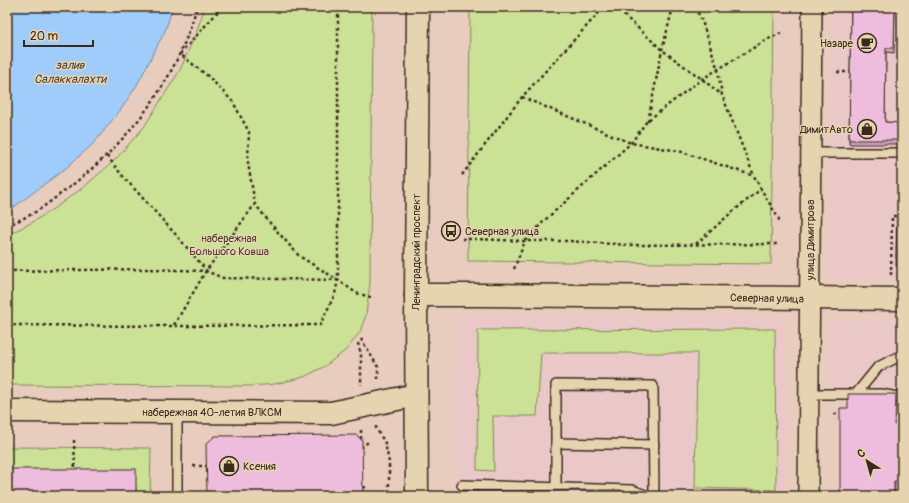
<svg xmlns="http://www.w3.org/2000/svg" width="909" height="503" font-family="Pangolin,sans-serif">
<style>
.built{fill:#eac8c7}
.green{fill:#cbe196;stroke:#83865a}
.water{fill:#9fccfa;stroke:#778ba2}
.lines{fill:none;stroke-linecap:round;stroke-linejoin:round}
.lane-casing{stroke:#3b2a1e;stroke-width:12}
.street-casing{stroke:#3b2a1e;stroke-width:22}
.secondary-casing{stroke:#3b2a1e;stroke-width:25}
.primary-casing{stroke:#3b2a1e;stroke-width:25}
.path{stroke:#3b2a1e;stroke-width:2.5;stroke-dasharray:3 3;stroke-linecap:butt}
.lane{stroke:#e6d4b1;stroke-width:9}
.street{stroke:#e6d4b1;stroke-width:19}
.secondary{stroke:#e6d4b1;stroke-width:22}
.primary{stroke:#e6d4b1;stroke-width:22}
.wall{fill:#cda2bd;stroke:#3b2a1e}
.building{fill:#eebcdc;stroke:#3b2a1e}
.labels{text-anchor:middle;stroke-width:3;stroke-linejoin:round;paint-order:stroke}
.poi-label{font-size:11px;fill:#3b2a1e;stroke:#e6d4b1;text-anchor:end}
.park-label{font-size:11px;fill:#493c2a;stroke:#e6d4b1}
.street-label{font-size:11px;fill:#3b2a1e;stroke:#e6d4b1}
.water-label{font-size:12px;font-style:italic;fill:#4a423f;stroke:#e6d4b1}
</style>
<rect width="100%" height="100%" fill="#e8cdbe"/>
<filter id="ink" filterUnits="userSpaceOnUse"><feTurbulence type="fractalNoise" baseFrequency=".025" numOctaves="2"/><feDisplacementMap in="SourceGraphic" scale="8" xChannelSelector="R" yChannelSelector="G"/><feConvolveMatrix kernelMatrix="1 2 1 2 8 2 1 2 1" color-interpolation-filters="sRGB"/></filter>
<g filter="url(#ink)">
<g class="built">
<path d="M832,7H902V281L829,280Z"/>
<path d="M456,315L786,317L785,496H456Z"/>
<path d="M829,320H902V398L829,394Z"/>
</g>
<g class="green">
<path d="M205,7H372L370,283L366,315L360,332L346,350L325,366L304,377L275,384L251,386L7,385V235L31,223L56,207L85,186L114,161L144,127L180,70L196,33Z"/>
<path d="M470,7H774L771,264L468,261Z"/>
<path d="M775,329L776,490L695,488L697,353H541L537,416H493L494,471L477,470L478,330Z"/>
<path d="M7,447L151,448L150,496H136V486H7Z"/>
</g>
<path class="water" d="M7,7H173L165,31L137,85L122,108L94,143L66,168L14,207L7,211Z"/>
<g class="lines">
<defs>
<g id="lane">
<path d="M811,153H902"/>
<path d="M809,394H882L902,398"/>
<path d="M856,394L878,367L902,355"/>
<path d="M177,412V496"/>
<path d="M556,443L654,445"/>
<path d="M462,485L632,490L648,496"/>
<path d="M556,487V385L653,386L654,496"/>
</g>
<path id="street" d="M808,496L812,7"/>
<path id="secondary" d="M416,295H481L902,299"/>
<g id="primary">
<path d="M7,411L331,413L416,395"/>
<path d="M417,496L416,295L418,7"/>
</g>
</defs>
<use href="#lane" class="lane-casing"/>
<use href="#street" class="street-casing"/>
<use href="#secondary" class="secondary-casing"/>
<use href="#primary" class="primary-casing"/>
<g class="path">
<path d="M222,7L180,54L209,77L233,102L249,132L248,163L255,204L270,223L299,256L338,280L356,293L374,298"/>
<path d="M615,7L662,50L702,79L722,95"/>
<path d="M695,7L702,21L718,70L722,95L754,176L761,189L780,221"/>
<path d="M837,72H850"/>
<path d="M522,97L631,143L679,151L754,176"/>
<path d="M648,121L662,50L673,7"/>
<path d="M107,156L121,174L177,236L206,270"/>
<path d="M462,175L522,97L604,7"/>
<path d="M7,226C17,221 27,217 37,211C45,206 52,200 59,195C110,158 154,110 180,53C187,38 192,23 197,7"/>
<path d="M462,239H474L525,241H569L629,245L779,244"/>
<path d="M696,244L731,213L761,189"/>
<path d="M514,269L525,241L546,219L631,143L647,121L702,79L768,39L781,33"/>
<path d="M7,271L150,269L206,271L223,278L337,280"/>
<path d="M891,275L892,216H902"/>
<path d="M7,325L174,326L320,325L335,294L338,280V7"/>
<path d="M174,325L206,271L255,204"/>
<path d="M361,339L378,367V379"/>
<path d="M358,343L361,354V385"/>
<path d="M834,414H842"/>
<path d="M376,426V428L385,443L389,462V496"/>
<path d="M361,430V441"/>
<path d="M74,440L75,471"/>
<path d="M361,448L368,442"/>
<path d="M193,466H206"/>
<path d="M363,487L369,488"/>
</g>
<use href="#lane" class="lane"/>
<use href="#street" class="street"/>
<use href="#secondary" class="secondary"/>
<use href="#primary" class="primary"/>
</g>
<g class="wall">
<path d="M851,7H895L894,53L886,52L885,122L900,123V144H849Z"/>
<path d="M897,216H902V266H896Z"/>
<path d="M895,425H902V496H894Z"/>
</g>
<g class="building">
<path d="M851,7H895L894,48H886L885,122L900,123V140H849Z"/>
<path d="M897,216H902V258H896Z"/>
<path d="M848,394H896L895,425H902V481H894V496H840V408H848Z"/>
<path d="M356,435L362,440L363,496H207L206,444L215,436Z"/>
<rect x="7" y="469" width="129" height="27"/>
<path d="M621,490V496H467V491Z"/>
</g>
</g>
<defs>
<symbol id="cafe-ring" viewBox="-11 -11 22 22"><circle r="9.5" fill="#e6d4b1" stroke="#3b2a1e" stroke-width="1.5"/><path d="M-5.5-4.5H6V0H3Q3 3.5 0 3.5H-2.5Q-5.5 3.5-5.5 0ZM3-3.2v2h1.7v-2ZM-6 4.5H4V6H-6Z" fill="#3b2a1e"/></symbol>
<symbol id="shop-ring" viewBox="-11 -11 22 22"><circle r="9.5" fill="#e6d4b1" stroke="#3b2a1e" stroke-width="1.5"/><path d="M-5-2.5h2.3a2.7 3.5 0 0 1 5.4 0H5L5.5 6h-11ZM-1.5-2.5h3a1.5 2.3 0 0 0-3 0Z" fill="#3b2a1e"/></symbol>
<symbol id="bus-ring" viewBox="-11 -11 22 22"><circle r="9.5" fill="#e6d4b1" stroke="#3b2a1e" stroke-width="1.5"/><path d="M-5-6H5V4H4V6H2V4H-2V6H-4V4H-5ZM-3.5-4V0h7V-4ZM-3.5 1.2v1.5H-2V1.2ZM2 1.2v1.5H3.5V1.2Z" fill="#3b2a1e"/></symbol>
</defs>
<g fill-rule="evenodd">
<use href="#cafe-ring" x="856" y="32" width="22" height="22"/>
<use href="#shop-ring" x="856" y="118" width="22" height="22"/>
<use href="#bus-ring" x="440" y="220" width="22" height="22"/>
<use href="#shop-ring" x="218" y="455" width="22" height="22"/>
</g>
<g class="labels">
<g class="poi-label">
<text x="853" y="47">Назаре</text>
<text x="853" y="133">ДимитАвто</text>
<text x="465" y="235" text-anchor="start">Северная улица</text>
<text x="243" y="470" text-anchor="start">Ксения</text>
</g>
<g class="park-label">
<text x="229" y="242">набережная<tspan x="229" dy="13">Большого Ковша</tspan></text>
</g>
<g class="street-label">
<text transform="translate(810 240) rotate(-90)" y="4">улица Димитрова</text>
<text transform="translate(416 252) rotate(-90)" y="4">Ленинградский проспект</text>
<text transform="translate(767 298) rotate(1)" y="4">Северная улица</text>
<text x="212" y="416">набережная 40-летия ВЛКСМ</text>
</g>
<g class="water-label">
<text x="70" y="69">залив<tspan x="70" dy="14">Салаккалахти</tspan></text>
</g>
</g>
<rect width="909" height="503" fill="none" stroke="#e6d4b1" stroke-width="24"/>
<rect x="12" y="12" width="885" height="479" fill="none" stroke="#3b2a1e" stroke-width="1.5" filter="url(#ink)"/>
<g transform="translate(867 461) rotate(323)" stroke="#e6d4b1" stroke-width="3" paint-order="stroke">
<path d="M0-3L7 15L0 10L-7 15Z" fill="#3b2a1e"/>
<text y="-6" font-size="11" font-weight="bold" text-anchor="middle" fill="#3b2a1e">С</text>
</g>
<path d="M24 40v6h69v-6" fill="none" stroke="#3b2a1e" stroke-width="2"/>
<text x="30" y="40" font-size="12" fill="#3b2a1e" stroke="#e6d4b1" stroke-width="3" paint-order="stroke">20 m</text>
</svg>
